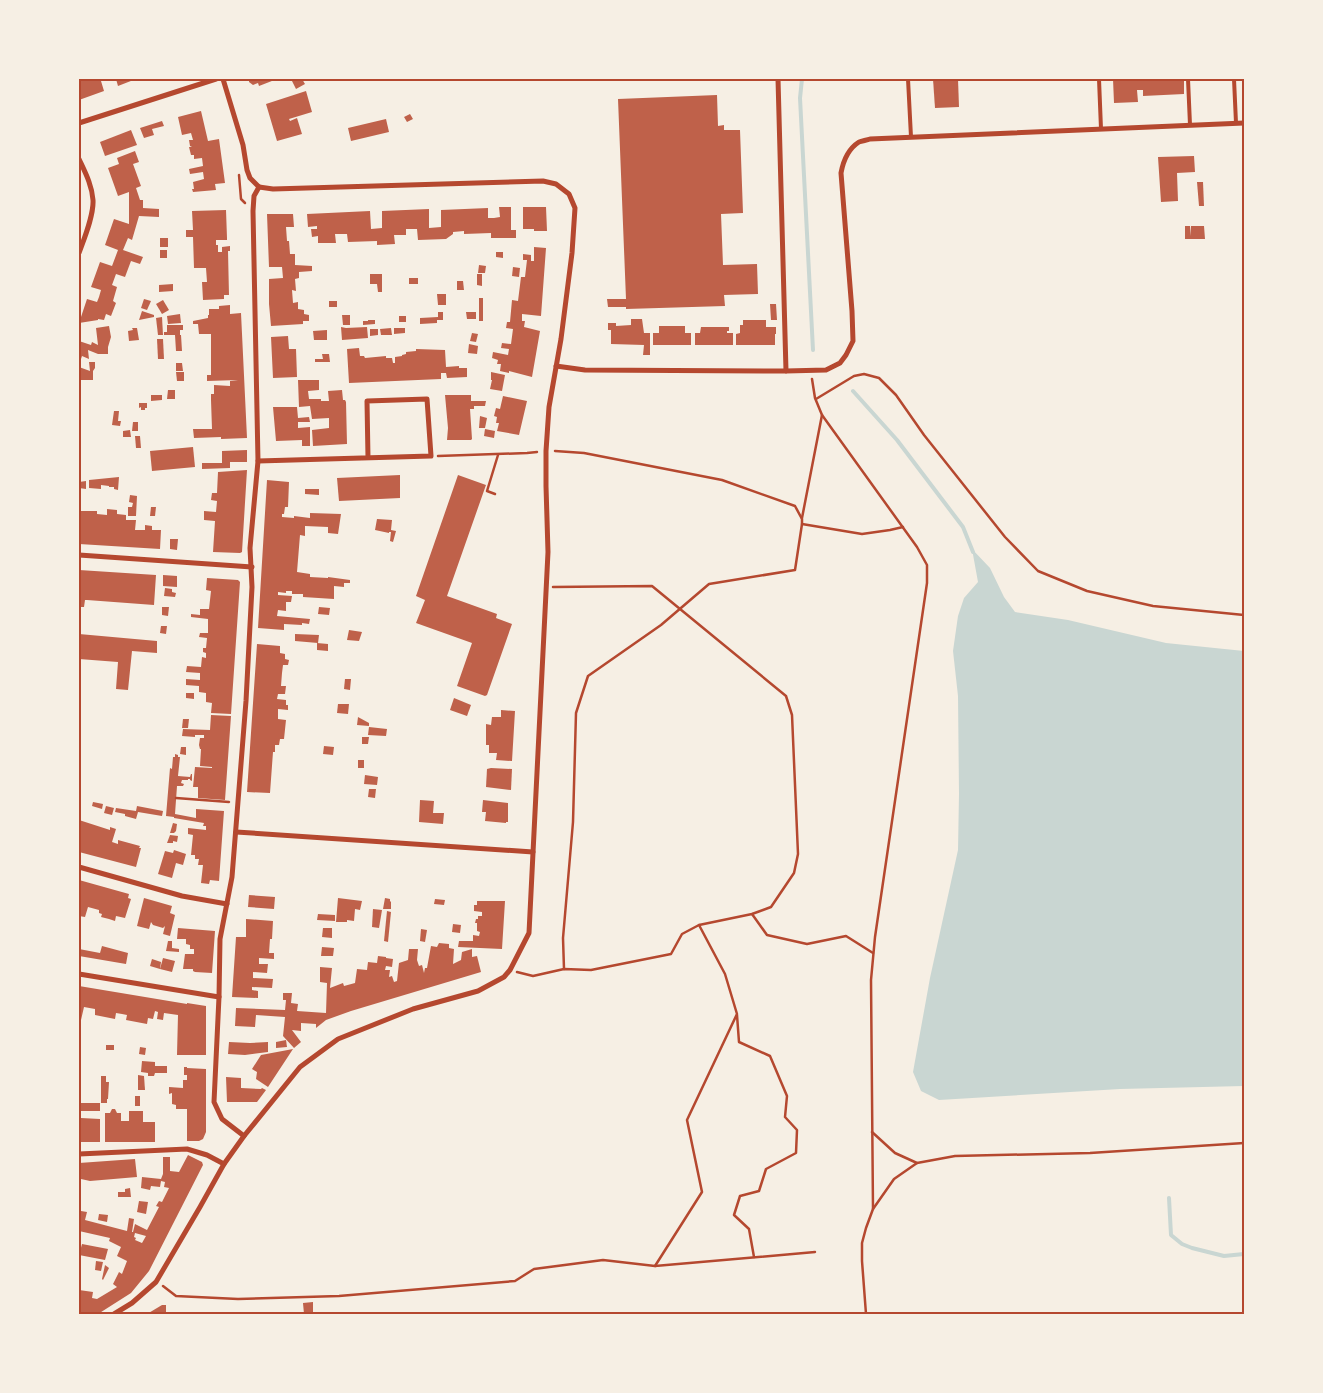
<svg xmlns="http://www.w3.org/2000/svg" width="1323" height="1393" font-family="Quicksand,sans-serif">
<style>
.water{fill:#c9d6d2}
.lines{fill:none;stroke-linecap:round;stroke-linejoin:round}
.stream{stroke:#c9d6d2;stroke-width:4}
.building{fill:#bf614a;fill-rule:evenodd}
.path{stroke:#b5482f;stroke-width:2.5}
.service{stroke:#b5482f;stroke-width:4}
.minor{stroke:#b5482f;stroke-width:5}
.neatline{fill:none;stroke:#b5482f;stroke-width:2}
</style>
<rect width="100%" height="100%" fill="#f6efe4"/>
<path class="water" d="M972,549L990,568L1004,597L1015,612L1068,620L1166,643L1244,651V1086L1120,1089L939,1100L921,1091L913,1072L930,978L958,850L959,794L958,696L953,651L958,616L964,598L978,582Z"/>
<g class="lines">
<g class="stream">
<path d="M802,79L800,98L813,350"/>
<path d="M853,391L897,440L963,527L973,552"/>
<path d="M1169,1198L1171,1235L1182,1244L1192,1248L1224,1256L1244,1254"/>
</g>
</g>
<g class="building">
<path d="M79,79H106L101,81L104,91L79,100Z"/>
<path d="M116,79H136L118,86Z"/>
<path d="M249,79H277L259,86L258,83L253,85L249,82Z"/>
<path d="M297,79H302L305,84L296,89L292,81Z"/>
<path d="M933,79H958L959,107L935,108Z"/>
<path d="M1113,79H1184V94L1143,96V90H1137L1138,102L1114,103Z"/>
<path d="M306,91L312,112L289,119L290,121L297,118L302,134L277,141L266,104Z"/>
<path d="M717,95L718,126L724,125V130H740L743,213L721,214L723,265L757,264L758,294L724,295L725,306L626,309V307H608L607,299H626L618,99Z"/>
<path d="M201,111L208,141L219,139L225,183L215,184L216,190L193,192L192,189H194L193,182L204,179L203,172L190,174L189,169L203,166L202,158L194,159V155H191L189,147H192L190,146L189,140H193L191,133L182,135L178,117Z"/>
<path d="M410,114L413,119L407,122L404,117Z"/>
<path d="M386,119L389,132L351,141L348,128Z"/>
<path d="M162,121L164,126L152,129L154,135L144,138L140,128Z"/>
<path d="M131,130L137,145L105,156L100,142Z"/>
<path d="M135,151L139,162L133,164L141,186L136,188L140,200H143V208L159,209V217L139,216L132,240L128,238L123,250L143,257L140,264L131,261L125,277L116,274L112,285L117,287L113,301L116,303L111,316L106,314L104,320L98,319V320L79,323L87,299L97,302L99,297L101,290L91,287L100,262L112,266L118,250L105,245L114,219L129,224V192L118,196L108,168L119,164L117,158Z"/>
<path d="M1194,156L1195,172L1177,173L1178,201L1161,202L1158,157Z"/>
<path d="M1197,182H1203L1204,206H1199Z"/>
<path d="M499,207H511V230H516V238H491V233L464,234V231L453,232V234L446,239L418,240L417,229H406V235H394L395,244L377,245V241L348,242L347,234H335L336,243H318V236L312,237L311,229H317V226L308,227L307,214L370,211L371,229L382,228V211L429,209V228L441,227V210L488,208V218H494L500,217Z"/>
<path d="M523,207H546L547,231H534V229H523Z"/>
<path d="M226,210L227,238V240H216V245H218V252H222V247L230,246V251H228L229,295H224V299L203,300L202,282H207L206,268H194L193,237H186V230H193L192,211Z"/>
<path d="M267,214H293L294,227H286L287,241H289L290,254H295V265L312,266V271L299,272V278L295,279L296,291L292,290L293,303L298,302V309L304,310V314L309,315V321H303V324L271,326L269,304V279L283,278L282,267H269Z"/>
<path d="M1185,226H1190L1191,236V226H1204L1205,239H1185Z"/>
<rect x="160" y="238" width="8" height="9"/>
<path d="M534,247L546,248L541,316L522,314V321H525L524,327L540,331L532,377L509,371V373L500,371L501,364H497L498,360L492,358L493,352L508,355L509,349L501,348L502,343L511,344L513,329L506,328L507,322H510L512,300L518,301L521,277H525L527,260H523V254L531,255V261H534Z"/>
<rect x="160" y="250" width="7" height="8"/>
<path d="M496,252H503V258L496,257Z"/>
<path d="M479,265L486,266L485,273H478Z"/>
<path d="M513,267L520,268L519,277L512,276Z"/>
<path d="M370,274H382V292H378L377,284H370Z"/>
<path d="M477,274H482V286L477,285Z"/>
<rect x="409" y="278" width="9" height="6"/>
<path d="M457,281H463L464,290H457Z"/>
<path d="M173,284V291L159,292V285Z"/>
<path d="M437,294H446V305H438Z"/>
<rect x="479" y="298" width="4" height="23"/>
<path d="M144,299L151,301L147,310L141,308Z"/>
<path d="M163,300L169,310L162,314L156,304Z"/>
<rect x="329" y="301" width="8" height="6"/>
<path d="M770,304H776L777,320H771Z"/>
<path d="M230,305V314L241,313L247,438L221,439V437L194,438L193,429H212L211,400V394H214V385L230,386V381L238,380L207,381V375H211V334H199L198,324H193V321L208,318V315H209V309H219V306Z"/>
<path d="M142,311L154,315V317L139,320Z"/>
<path d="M438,312H443V320H437V323L420,324V318L438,317Z"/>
<path d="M466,312H476V319H467Z"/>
<path d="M180,314L181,323L168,324L167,316Z"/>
<path d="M342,315H350V325H343Z"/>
<rect x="399" y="316" width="7" height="6"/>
<path d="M162,317L163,335H158L156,318Z"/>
<path d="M631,319H642L644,333H650V355H643L644,345L611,344V330H608V323H616V326L631,325Z"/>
<path d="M368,320H375V324L363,325V321H368Z"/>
<path d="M743,320H766V327H776V334H775V345H736V334L740,333V325H743Z"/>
<path d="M167,325H183V330H180V335H181L182,351H176L175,335H164V332H167Z"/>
<path d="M109,326L111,337L108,347V354H98L88,350L89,359L82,356L79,365V341L91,345L92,342L98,345L96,328Z"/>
<path d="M659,326H685V333H691V345H653V333H659Z"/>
<path d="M341,327L346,328L367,327L368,338L342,340Z"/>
<path d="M701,327H729V331H727V333H733V345H695V333H700Z"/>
<path d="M132,328H137L139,340L129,341L128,331L133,330Z"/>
<path d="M391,328L392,335H381L380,329Z"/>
<path d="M394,328H405V333L394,334Z"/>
<path d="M370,329H378V335L370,336Z"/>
<path d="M327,330V340H314L313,331Z"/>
<path d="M472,333L478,334L476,342L470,341Z"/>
<path d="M288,336L289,349H296L297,377L273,378L271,337Z"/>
<path d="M157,339H163L164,359H158Z"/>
<path d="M469,344L478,346L477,354L468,353Z"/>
<path d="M359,348L360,356H364L365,358L386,356V358H392L393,363H395V357L402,356V355L406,354V352L416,351V349L445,350L446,367L459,366V368H467V377L447,378L446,373H441V379L349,383L347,349Z"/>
<path d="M322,354H329L330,362H315V359H323Z"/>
<path d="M89,362H95V368L93,371V380H79V367L90,371Z"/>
<path d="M176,363H182L183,371H176Z"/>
<path d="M176,372H184V381H177Z"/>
<path d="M491,372L505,375L502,391L490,389L492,380H491Z"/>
<path d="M298,380H319V390L308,391L309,399H321V401H329L328,391L342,390L343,400H345L346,402L347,444L313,446L312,430L329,428V418L312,419L310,406L299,407Z"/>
<path d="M168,390H175V399H167Z"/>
<path d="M151,395H162V400L151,401Z"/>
<path d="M445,395H471V401H486L485,406H474V409H470L472,439L471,440H447L448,428Z"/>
<path d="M503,396L527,401L519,435L497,431L499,423H496L497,417L494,416L496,408L500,409Z"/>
<path d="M139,403H147V408H145V410H141V407L139,408Z"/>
<path d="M273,407H297L298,418L309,417L310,422H298V428L310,427V446H302V440L276,441Z"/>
<path d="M114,411H119L118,421H121L120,426L112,425Z"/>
<path d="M480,416L487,418L485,428H479Z"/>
<path d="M133,422H138V431H132Z"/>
<path d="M485,429L495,431L494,438L484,436Z"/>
<path d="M130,430L131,437H123V431Z"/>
<path d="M135,436H140L141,448H136Z"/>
<path d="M193,447L195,467L152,471L150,451Z"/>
<path d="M247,450V462H230V468L202,469V463H222V451Z"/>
<path d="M247,470L242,552L240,553L213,552L215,521L204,520V511L216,512L217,501L211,500L212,493H217L218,472Z"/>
<path d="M400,475V498L339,501L337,478Z"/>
<path d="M458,475L486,485L447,596L497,614L496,618L512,624L487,695L485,696L457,686L472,643L416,623L425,600L416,596Z"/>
<path d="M119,477L118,490L114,489V487H109V486L101,485V489L89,488V480Z"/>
<path d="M267,480L289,482L288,507H285L284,514H282V517L294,518V516L310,518V513L341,514L338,534L328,533V527L305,526V536L300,535L297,572L310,574V577L328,578V577L350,580V583H344V587L334,586V599L303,597V594H292V591H286V593L278,592V595L292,596L291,602H286V611L278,610L277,616L310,619L309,624L302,623V625L284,624V630L258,628Z"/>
<path d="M86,481V489L79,488V482Z"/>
<path d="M305,489H319V495L305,494Z"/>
<path d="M130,495L137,496L136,516H128V507H132L133,503L129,502Z"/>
<path d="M151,507H156L155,516H150Z"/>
<path d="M107,509L117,510V514L126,515V520H136L135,530H145V525L152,526V530H161L160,549L79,544V511H97V514L107,515Z"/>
<path d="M377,519L392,520L391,530L396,531L393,542L390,541L391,532H389V533L375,530Z"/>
<path d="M170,539H178L177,550L170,549Z"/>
<path d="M79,570L156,575L154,605L87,600H85L84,607H79Z"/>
<path d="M163,575L177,576V587L163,586Z"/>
<path d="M207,578L238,580L240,582L231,714L211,713L212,703L206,702V693L199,692V686L186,685V679L200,680V673L186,672L187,666L201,667L202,657L206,658V653L203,652V648H206L207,638L199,637L200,633H208V619L191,617V614L200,615V609H209L211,591L206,590Z"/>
<path d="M165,588L172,589V592L176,593L175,597L164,596Z"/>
<path d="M162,607H169L168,616L162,615Z"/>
<path d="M319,607L330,608L329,615L318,614Z"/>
<path d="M161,626H167L166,634L160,633Z"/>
<path d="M349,630L362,632L359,641L347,640Z"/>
<path d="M79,634L157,641V653L132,651L128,690L116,689L118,662L79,659Z"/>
<path d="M295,634L319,635L318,643L295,641Z"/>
<path d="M317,643L328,644V651L317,650Z"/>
<path d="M257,644L280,646V653L285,654V659L289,660L288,665H283L282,673L281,686H286L285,694H278L277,699L286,700V705H288V710L278,709V719L286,720L284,739H280L279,745H275V752H273L270,793L247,792Z"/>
<path d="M345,679H351L350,690L344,689Z"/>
<path d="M186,693H194V699L186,698Z"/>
<path d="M454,698L471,705L467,716L450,710Z"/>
<path d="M338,704H349L348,714L337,713Z"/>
<path d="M501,710L515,711L512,761L496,760L497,753H489V745H486V724L491,725L492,717H501Z"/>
<path d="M211,715L231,716L225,800L198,798V787H193L195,767L212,768V767L200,766L201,749H200L199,745L200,738H204V735H195V737L182,736L183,729L210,730Z"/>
<path d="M358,717L369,723V726L357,725Z"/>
<path d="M183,719H189L188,728H182Z"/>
<path d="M369,727L387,729L386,736L368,735Z"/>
<path d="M362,737H369L368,744H362Z"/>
<path d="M324,746L334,747L333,755L323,754Z"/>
<path d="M181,747H186V755L180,754Z"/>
<path d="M175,754L178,755V757H180L178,776L190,777L191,774H192V781L190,780V779H188V780H182L181,783L184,784L183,786H177L175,814L196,818V809L224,811L219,881L210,880L209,884L201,883L203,865H198L199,859H195V855H191L193,835L188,834V828L206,830V826H203L204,823L174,818V817L166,816L170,768L172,769L173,757H175Z"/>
<rect x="358" y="760" width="6" height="8"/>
<path d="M491,768L512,769L511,790L486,787L487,769Z"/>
<path d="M365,775L378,777L377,785L364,784Z"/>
<path d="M369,789H376L375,798L368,797Z"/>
<path d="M420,800L434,801L433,813H444L443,824L419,822Z"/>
<path d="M483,800L508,803V822H506V823L485,821L486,812H482Z"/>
<path d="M93,802L103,804L102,809L92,806Z"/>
<path d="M106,806L114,808L112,815L104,813Z"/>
<path d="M137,806L163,811L162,816L138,812L136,819L125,816V814L115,812L116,808L136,811Z"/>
<path d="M79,820L110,830V827L116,829L112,842L118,844V840L140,846L139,848H141L136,867L79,852Z"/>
<path d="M173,823L177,824L176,831L174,833H170Z"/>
<path d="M170,835L178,836L177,842L173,841V843H167Z"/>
<path d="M174,850L186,854L183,865L176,863L172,878L158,874L165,851L173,853Z"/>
<path d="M79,880L129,894L128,898L131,899L125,918L116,916L115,921L109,919L101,917L102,914L99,913V910L88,907L85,917L79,916Z"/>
<path d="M249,895L275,897L274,909L248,907Z"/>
<path d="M144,898L172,906L170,913L175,915L170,936L163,934L165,926L163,928L153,925L151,922L149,929L137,926Z"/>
<path d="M338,898L362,901L360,910L355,909L354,921L347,920V922H336Z"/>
<path d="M385,898L390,899V901L391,902V909H383Z"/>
<path d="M435,899L445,900L444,905L434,904Z"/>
<path d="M477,901H505L502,949L458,947L459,941H473V935L479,936L480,932L477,931V923H475L476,919H478V916H482V912L474,911V905H477Z"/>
<path d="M373,909L382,910L379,928L372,927Z"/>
<path d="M387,911L391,912L388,942L384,941Z"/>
<path d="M318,914L335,915V921L317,920Z"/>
<path d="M246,919L273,921L272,939H270L269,953H274V959L259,958V964H268L267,973L253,972V978L273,979L272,988L252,987V990L258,991V998L232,997L236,937H246Z"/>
<path d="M453,924L461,925L460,933L452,932Z"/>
<path d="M178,928L215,931L212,973L195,972L193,971V969H183L185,954H194V949H190V945L186,944V939H177Z"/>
<path d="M323,928H332V938L322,937Z"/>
<path d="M421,929L427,930L425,942L420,941Z"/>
<path d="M168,941H172V948L179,949V952L166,951Z"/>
<path d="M439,943L449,944V948L454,949L453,964L461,960L462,952L472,949V957L477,956L481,972L351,1011L326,1020L316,1028V1024L301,1023V1031L292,1030L301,1042L294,1048L283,1036L285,1017L256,1015L255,1027L235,1026L236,1008L285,1010L286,1000H283V993H292L291,1003L298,1004L297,1011L326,1013L327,983L320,982V967L332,968L330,988L343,983L344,986L355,983L357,969L367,970L368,962L377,963L378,956L386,957V958L393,959L392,967L386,966L385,970H390L389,977L392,976L394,982L397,981L399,963L408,960L409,949H418L417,960L419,966L422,965L424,973L425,968H427L431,946L437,947Z"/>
<path d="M102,946L128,953L126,964L79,956V949L100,953Z"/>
<path d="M322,947L334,948L333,956H321Z"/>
<path d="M163,958L175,961L172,972L160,969Z"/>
<path d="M152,959L161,962L160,969L150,966Z"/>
<path d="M79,986L187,1004V1003L206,1006V1055H177L178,1015L164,1013L163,1020L157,1019L158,1012L155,1011L153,1019L148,1018L147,1024L126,1020L127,1015L122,1014L116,1013L115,1019L95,1015V1009L84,1007L81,1020H79Z"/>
<path d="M286,1040L287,1047L276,1048V1042Z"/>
<path d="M229,1042L250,1043L268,1042V1052L245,1055L228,1054Z"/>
<rect x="106" y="1045" width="8" height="5"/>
<path d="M140,1047L146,1048L145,1055L139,1054Z"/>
<path d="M293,1049L268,1087L256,1079L257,1072L252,1069L261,1055Z"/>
<path d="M142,1061L155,1062V1066H167V1073H155L154,1076H148V1073L141,1072Z"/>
<path d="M184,1067H187V1068L206,1069V1132L203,1139L199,1141H187V1109H176V1105L172,1104V1093L169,1094V1087L183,1088V1080H187V1075H184Z"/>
<path d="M138,1075L144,1076L145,1090H138Z"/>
<path d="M101,1076H106V1082H109L108,1099H107V1103H101Z"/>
<path d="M226,1077L241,1078V1088L261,1089L262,1088L266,1090L257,1102H227Z"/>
<rect x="135" y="1096" width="5" height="10"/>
<path d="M79,1103H100V1111H81V1118L100,1119V1142H79Z"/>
<path d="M112,1109H115L117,1113H121V1121H129V1111H143V1122H155V1142H105V1113H110Z"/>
<path d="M188,1155L202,1162L203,1165L149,1271L131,1293L98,1314H79V1290L93,1292L92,1298L97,1299L117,1287L113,1284L119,1272L122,1274L127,1261L117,1256L121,1247L109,1241L110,1238L79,1231V1219L81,1211L87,1212L85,1220L127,1231L129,1218L134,1219L132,1232H133L135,1224L147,1230L159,1207L156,1206L159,1201L162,1202L169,1188L164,1187L165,1182L161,1181L160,1187L151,1186L150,1190L141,1188L142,1177L161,1179L163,1174V1157H170V1171L179,1172ZM135,1233L146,1236L142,1243L135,1240L136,1238L134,1237Z"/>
<path d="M135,1159L137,1177L90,1181L81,1179L79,1181V1163Z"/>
<path d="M130,1188L131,1197H118V1192H125V1189Z"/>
<path d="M139,1201L148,1202L146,1214L137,1212Z"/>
<path d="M99,1214L108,1215L107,1222L98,1220Z"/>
<path d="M82,1244L108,1249L105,1260L79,1255Z"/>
<path d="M96,1261L103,1262L101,1271L95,1270Z"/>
<path d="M105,1265L109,1268L103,1280L102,1279Z"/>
<path d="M313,1302V1313L304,1314L303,1303Z"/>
<path d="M162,1305H166V1314H147Z"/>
</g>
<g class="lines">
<g class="path">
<path d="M239,175L241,199L245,203"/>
<path d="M812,379L815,398L822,415L917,547L927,565V583L875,937L871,980L873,1209"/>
<path d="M816,399L854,376L864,374L879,378L896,395L924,435L1005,537L1038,571L1087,591L1153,606L1244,615"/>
<path d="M555,451L584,453L722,480L795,506L802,519V524L795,570L709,584L661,625L588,676L576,713L573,822L563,938L564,969"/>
<path d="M438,456L527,453L537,452"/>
<path d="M495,494L487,491L498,455"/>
<path d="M802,518L822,415"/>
<path d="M802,524L862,534L890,530L903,527"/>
<path d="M176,798L229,802"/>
<path d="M752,914L767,935L807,944L846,936L873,953"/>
<path d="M517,972L533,976L564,969L591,970L671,954L682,934L699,925L752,914L771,907L794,873L798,854L792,715L786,696L652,586L553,587"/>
<path d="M737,1015L739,1042L770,1056L787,1096L785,1117L797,1130L796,1153L766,1169L759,1191L740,1196L734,1215L749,1229L754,1257"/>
<path d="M872,1132L895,1153L917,1163L955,1156L1090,1153L1244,1143"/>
<path d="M655,1266L815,1252"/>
<path d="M163,1286L176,1296L238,1299L339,1296L515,1281L534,1269L603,1260L655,1266L702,1192L687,1120L737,1014L725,974L699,925"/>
<path d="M866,1314L862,1261V1243L866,1228L873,1209L894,1179L917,1163"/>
</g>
<g class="service">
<path d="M908,79L911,137"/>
<path d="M1099,79L1101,129"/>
<path d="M1188,79L1190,125"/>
<path d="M1234,79L1236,123"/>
</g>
<g class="minor">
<path d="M223,79L243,145L247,170L250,178L259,187"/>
<path d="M778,79L786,371"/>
<path d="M79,123L216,79"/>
<path d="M79,159C85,172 92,185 93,200C94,215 84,239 79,253"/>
<path d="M556,366L585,370L786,371L826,370L840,363L846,355L853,341L852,311L841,173C843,162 848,149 859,142C862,141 867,140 870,139L1244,123"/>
<path d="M258,461L431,456L427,399L367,401L368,458"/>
<path d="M79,555L252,567"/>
<path d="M236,832L533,852"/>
<path d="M79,867L182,896L227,904"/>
<path d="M79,974L219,997"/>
<path d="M244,1136L222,1119L214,1102L219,997L220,939L232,877L246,701L252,587L250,548L258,461L253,211L254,196L259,187"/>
<path d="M79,1154L187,1149L207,1155L224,1164"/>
<path d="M114,1314L132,1303L156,1282L200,1207L224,1164L244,1136L300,1067L338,1039L413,1009L478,991L504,977L510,970L529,933L548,552L546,486V451L549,407L561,339L572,253L575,208L569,194L556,184L543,181L273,189L259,187"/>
</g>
</g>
<rect width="1323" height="1393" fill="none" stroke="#f6efe4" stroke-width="160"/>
<rect x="80" y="80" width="1163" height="1233" class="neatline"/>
</svg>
